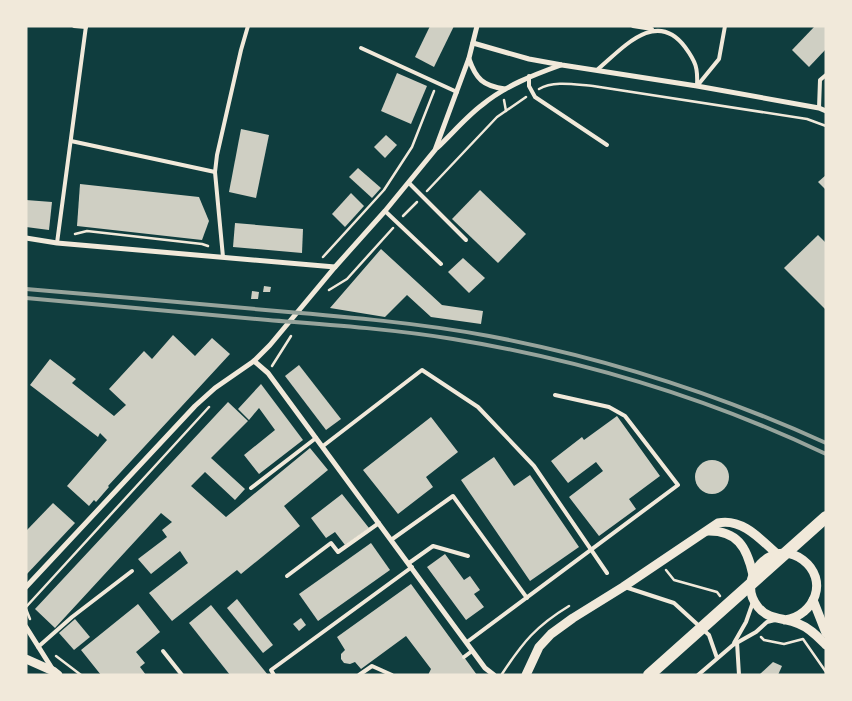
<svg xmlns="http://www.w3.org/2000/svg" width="852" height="701" font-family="'DejaVu Sans',sans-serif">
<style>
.building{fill:#cfcfc3}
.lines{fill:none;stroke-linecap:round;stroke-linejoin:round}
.path{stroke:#f1e9da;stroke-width:2.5}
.service{stroke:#f1e9da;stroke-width:4}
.minor{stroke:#f1e9da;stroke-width:5}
.tertiary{stroke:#f1e9da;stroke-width:9}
.primary{stroke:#f1e9da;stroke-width:12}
.rail{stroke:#97a49c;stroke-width:4}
</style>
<rect width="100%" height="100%" fill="#0f3d3e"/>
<g class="building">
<path d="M430,26H454L434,67L415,57Z"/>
<path d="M815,26H826V49L809,67L792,50Z"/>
<path d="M397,73L427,86L411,124L381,111Z"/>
<path d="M241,129L269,135L256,198L229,192Z"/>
<path d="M386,135L397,145L385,158L374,147Z"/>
<path d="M358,168L381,188L372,198L349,177Z"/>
<path d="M826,175V190L818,182Z"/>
<path d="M80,184L199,197L209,221L202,240L77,226Z"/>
<path d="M480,190L526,234L498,263L452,219Z"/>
<path d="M351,193L364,206L345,227L332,214Z"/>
<path d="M26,200L52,202L49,230L26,227Z"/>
<path d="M235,223L303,229L302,253L233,247Z"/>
<path d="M818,235L826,243V310L784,268Z"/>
<path d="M381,249L442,305L483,311L481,324L431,317L407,295L385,317L330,308Z"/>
<path d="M463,258L485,278L469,293L448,272Z"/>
<path d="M264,286L271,287L270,292H263Z"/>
<path d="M252,291L259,292L258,299H251Z"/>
<path d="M173,335L195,356L212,338L230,354L108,486L109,487L96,502L94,500L89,506L67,486L107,440L100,433L98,437L30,385L50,359L76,379L72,383L114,416L126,405L109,389L144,351L152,359Z"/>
<path d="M299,365L341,419L326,430L285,376Z"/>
<path d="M261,384L303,440L259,474L244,455L275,430L259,408L249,420L238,409Z"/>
<path d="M228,402L248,421L211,458L245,489L235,500L205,472L191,486L226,517L310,448L328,470L284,506L300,526L241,574L237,570L172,621L149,593L188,563L180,551L151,574L138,559L167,537L162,530L172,522L161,513L55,628L35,609Z"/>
<path d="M617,416L660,476L629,499L636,509L599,536L569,497L603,471L596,462L568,483L551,461L582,437L584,440Z"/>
<path d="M431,417L458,452L426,477L433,487L398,514L363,470Z"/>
<path d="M494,457L514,486L530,475L579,547L530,581L461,480Z"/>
<circle cx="712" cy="477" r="17"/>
<path d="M342,494L369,528L345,545L335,532L326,538L311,518Z"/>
<path d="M53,503L75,523L26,575V531Z"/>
<path d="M371,543L390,570L318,621L299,594Z"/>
<path d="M445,554L464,580L470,576L480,590L474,594L484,607L466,620L427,567Z"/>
<path d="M411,584L477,675H428L431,669L406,636L361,669L355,662L350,664L344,663L341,659V654L345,650L337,637Z"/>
<path d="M237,599L273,645L263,653L227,608Z"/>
<path d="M138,604L160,632L136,652L145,663L140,667L146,675H101L81,650Z"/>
<path d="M211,605L268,675H230L189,623Z"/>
<path d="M301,618L306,625L299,631L293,624Z"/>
<path d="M75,619L90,637L74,650L59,633Z"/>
<path d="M773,662L782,666L778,675H759Z"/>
</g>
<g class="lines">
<g class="path">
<path d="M539,89C554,80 577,85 593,86L807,119L826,126"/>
<path d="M504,100L506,111"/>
<path d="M427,191L497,117L526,97"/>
<path d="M403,216L417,202"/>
<path d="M75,234L87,231L202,244L208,246"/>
<path d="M323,257L384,190L412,147L434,91"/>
<path d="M329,290L347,279L393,228"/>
<path d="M272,366L291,336"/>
<path d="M666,570L674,580L717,592L720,596"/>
<path d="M26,607L209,407"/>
<path d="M26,609L30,619"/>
<path d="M761,637L764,640L784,644L803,639L826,672"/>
<path d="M56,656L81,675"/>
<path d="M502,674C523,642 536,626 569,606"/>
</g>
<g class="service">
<path d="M74,26L86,27"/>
<path d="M633,26L652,29"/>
<path d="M361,48L457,92"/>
<path d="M597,70C622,49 656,8 685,47C696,62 698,68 697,86"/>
<path d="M529,76V86L535,97L607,145"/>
<path d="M697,86L719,59L725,26"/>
<path d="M819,108L820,80L826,75"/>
<path d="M71,141L215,172"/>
<path d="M409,183L466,240"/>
<path d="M385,211L441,264"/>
<path d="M57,243L86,26"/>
<path d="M223,257L215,172L217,155L241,50L248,26"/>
<path d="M323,446L422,370L478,407L534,466L607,573"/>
<path d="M251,488L316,438"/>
<path d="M391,540L453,496L527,598"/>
<path d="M409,563L433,546L468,556"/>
<path d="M287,576L331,543L338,552L379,523"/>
<path d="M625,587L674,603L709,635L717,658"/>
<path d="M467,642L678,485L625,416L609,407L555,395"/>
<path d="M737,642L739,675"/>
<path d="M734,643L746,622L753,602"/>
<path d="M38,647L72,617L132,571"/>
<path d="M163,651L182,675"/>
<path d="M464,657L472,651"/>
<path d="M274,675L271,670L412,567"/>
<path d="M359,675L372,666L392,675"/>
<path d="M698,675L733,645L756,632L767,622L775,620"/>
</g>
<g class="minor">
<path d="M473,43L529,59L562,65L697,86L819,108L826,111"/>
<path d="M469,59C476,79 483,86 505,89"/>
<path d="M437,148C452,134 466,117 482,105C505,86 533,75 561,65"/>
<path d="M26,238L57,243L335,267"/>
<path d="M254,361L268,373L485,668L494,675"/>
<path d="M26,587L195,406L215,388L254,361L270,345L335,267L385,211L435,150L469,58L477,26"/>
<path d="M26,627L53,670"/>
</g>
<g class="tertiary">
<path d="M707,531C737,530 747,547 753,575"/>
<path d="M813,600L826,633"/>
<path d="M785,620C815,615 829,580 803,560C773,537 734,578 758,607C769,621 785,617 799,624C810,628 818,637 826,645"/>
<path d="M26,659L53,671L58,675"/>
<path d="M526,675L539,647L551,634L573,618L623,587L718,523C743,518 761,540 777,554"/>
</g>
<path class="primary" d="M649,675L826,517"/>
<g class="rail">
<path d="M26,289C110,296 193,303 277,311C348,317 419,323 489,336C605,358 718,394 826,443"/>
<path d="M26,298C107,305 188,312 268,320C330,325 392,329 453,339C581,360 708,398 826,454"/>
</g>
</g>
<rect width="852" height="701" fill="none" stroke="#f1e9da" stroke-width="55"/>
</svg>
